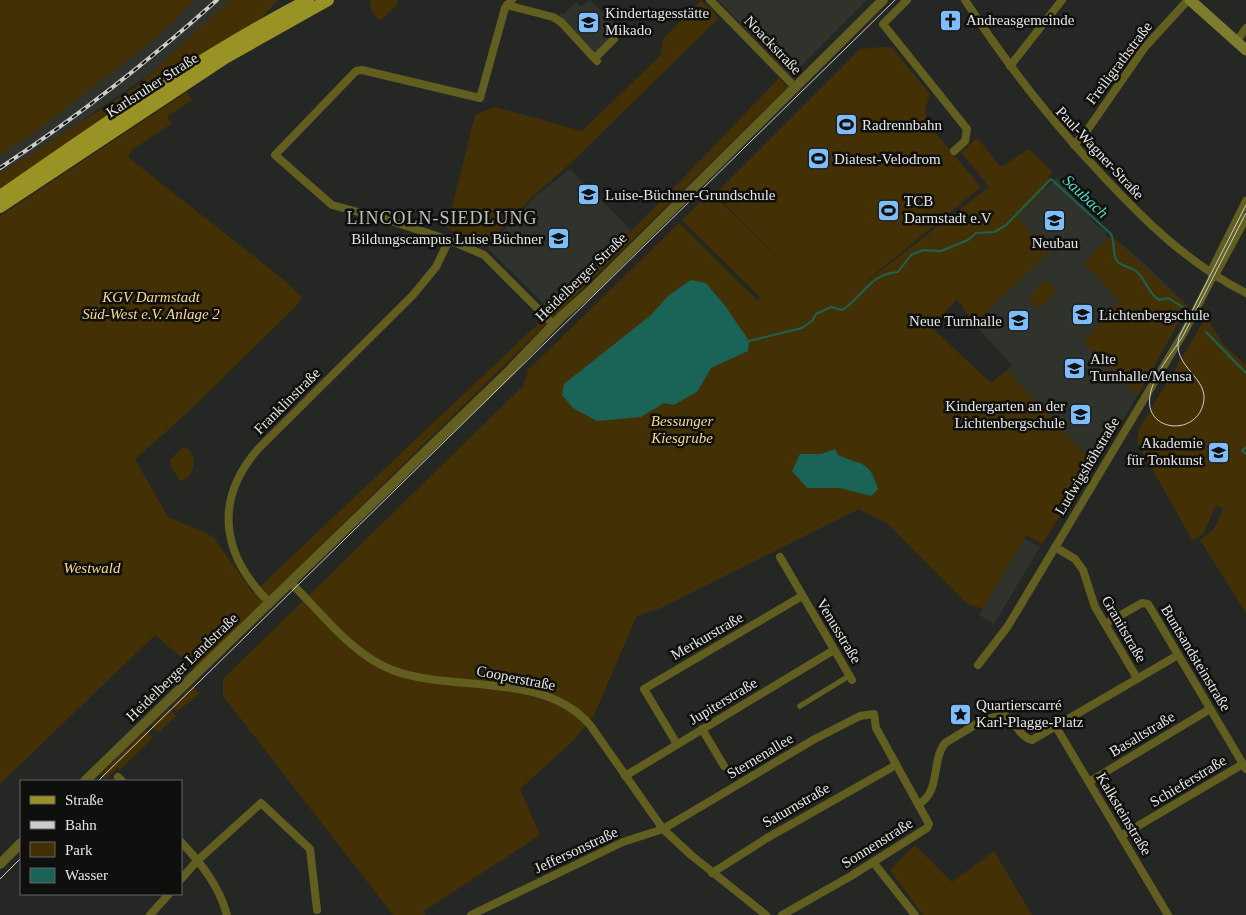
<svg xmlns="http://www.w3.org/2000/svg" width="1246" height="915" font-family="'Times New Roman',serif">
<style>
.built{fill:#2f332b}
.green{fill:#443005}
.water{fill:#196456}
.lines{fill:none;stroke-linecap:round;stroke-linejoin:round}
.stream{stroke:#196456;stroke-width:2}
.pedestrian{stroke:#615e1f;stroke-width:5.5}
.minor{stroke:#615e1f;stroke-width:8}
.tertiary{stroke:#615e1f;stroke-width:10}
.secondary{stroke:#807c2d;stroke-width:11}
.primary{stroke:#999326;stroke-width:12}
.tram{stroke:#cccdcb;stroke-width:1}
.rail-casing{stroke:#cccdcb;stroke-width:4}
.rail{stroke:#0f0f0e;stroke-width:2;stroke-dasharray:5.5;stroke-linecap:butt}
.labels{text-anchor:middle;stroke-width:5;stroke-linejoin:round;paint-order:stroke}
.poi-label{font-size:15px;fill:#e5e6e4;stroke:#0f0f0e;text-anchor:start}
.street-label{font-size:15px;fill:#e5e6e4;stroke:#0f0f0e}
.park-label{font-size:15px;font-style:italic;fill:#fad794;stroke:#0f0f0e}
.water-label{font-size:16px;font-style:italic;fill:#53dbc0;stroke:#0f0f0e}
.quarter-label{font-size:18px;letter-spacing:1px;fill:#bec0bd;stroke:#0f0f0e}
</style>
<rect width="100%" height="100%" fill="#252724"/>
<g class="built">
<path d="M181,0H277L213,31L87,117L67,138L0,181V121Z"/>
<path d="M590,0L619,29L596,53L559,15L562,12L564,14L576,2L581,7Z"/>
<path d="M718,0H867L791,76Z"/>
<path d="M570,169L631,230L550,310L487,248L536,196Z"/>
<path d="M1057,177L1095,224L1107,232L1105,235L1112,240L1114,238L1143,262L1188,306L1130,408L1094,464L1007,370L1012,365L974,324L1010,290L1018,218Z"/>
<path d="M1024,538L1040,547L994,624L979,615Z"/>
</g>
<g class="green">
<path d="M0,0H195L154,40L31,135L0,155Z"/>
<path d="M230,0H278L258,22L0,189V174L137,86Z"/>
<path d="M370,0H397V6L379,21L371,10Z"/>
<path d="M701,0L719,18L571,163L535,194L485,246L447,228L475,115L495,107L582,131L661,55L663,39Z"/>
<path d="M883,47L892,48L930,94L925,109L928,124L981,187L853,292L989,187L961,152L977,138L1001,167L1029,149L1052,172L1044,190L1018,218L1048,253L974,324L957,299L931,327L991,383L1007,370L1094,464L1042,544L1026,535L983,609L967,604L887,523L859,509L661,608L637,616L594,715L572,742L520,789L540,835L424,911L425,915H393L223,696V679L524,385V379L528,375L526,372L679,223L758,301L761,298L682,220L711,192L789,270L715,194L860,49Z"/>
<path d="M779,78L788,87L195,669L155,635L0,784V216L187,92L192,100L167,117L171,124L132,150L128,157L284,280L302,297L296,306L187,413L135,459L168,517L203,531L214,538L253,593L540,322L665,197Z"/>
<path d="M1109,237L1114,239L1187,306L1138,395L1083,342L1120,301L1084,263Z"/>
<path d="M1046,280L1057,290L1039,309L1028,299Z"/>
<path d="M1206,317L1223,344L1246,365V613L1200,540L1214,529L1223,509L1216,505L1204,533L1193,541L1138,444V431Z"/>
<path d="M183,447C200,450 196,479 180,481L170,464V460Z"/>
<path d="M193,686L199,694L177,712L172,706Z"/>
<path d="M169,708L176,716L158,733L151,726Z"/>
<path d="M146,730L153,738L123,767L120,770L118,768L105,780L100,774Z"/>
<path d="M915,845L952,882L994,851L1032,915H923L890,870Z"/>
</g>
<g class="water">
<path d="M691,280L706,283L726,307L749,341L748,351L711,368L698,391L674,405L664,403L641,417L597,421L573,408L562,395L564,384L651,315L668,296Z"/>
<path d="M835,449L838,455C862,466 869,459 878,489L871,496L840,488H807L792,471L800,454H821Z"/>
</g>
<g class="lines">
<g class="stream">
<path d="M1206,332L1246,373"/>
<path d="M749,341L802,328L812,321L816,314L831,307L842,310C864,296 869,274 898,272L911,255L923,250L941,251L968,240L976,233L994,232L1005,226L1051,179L1111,234C1115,242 1112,255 1117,261C1122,267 1132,267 1137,272C1147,281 1148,293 1159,300L1168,298L1184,308"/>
<path d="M1246,447L1242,451L1246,454"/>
</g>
<path class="pedestrian" d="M800,706L849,676"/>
<g class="minor">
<path d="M512,0L505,8L480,98L362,70L356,71L275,155L332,205L385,219L449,240L484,255L554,325"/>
<path d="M710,0L796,88"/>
<path d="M907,0L883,24L967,129L965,141L954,151"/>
<path d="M965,0C1007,65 1050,120 1103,176C1146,222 1189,264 1246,293"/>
<path d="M507,5L553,17L561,22L597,61"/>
<path d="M1236,42L1246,28"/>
<path d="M595,58L614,39"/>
<path d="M1010,66L1062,0"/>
<path d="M1074,145L1086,132L1145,47L1188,0"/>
<path d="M1212,275L1213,267L1246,201"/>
<path d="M1214,277L1246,218"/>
<path d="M1055,547L1075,559L1083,570L1095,607L1137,678"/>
<path d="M780,557L852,680"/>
<path d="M291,583C321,612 351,654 392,670C453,693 544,671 590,725L663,829L691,855L766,915"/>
<path d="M270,603C223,557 212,502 258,449L413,295L436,267L449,240"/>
<path d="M1105,624L1142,603L1148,604L1246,769"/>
<path d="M978,665L1008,626L1186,329L1213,276"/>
<path d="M1056,727L1168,915"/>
<path d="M702,729L724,766"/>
<path d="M677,744L644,689L802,596"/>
<path d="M625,776L834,650"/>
<path d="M118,777L122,781"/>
<path d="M1089,782L1210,709"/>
<path d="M919,804C941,791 931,761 945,743L983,720L1004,715C1016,721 1019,737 1032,740L1178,655"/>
<path d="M1121,836L1243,764"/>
<path d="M181,842C202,864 219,886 227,915"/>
<path d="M873,862L915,915"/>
<path d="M712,873L767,838L896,765"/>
<path d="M181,879L198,860L261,803L310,849L317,910"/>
<path d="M150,915L169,894"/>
<path d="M471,915L623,842L663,829L813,740L860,716L874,714L876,728L929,824L927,828L851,876L782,915"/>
</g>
<g class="tertiary">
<path d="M85,781L509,371L562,316L588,293L883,0"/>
<path d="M0,864L21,843"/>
</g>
<path class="secondary" d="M1190,0L1246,50"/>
<g class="primary">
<path d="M0,196C100,127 200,56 308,0"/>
<path d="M0,207L225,58L328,0"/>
</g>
<g class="tram">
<path d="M1246,205L1179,337C1171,368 1211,377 1203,405C1194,437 1144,431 1150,396C1153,375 1172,353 1183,336L1246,213"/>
<path d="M98,781L895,0"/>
<path d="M0,879L21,858"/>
</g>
<defs>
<path id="rail" d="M0,168C77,117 148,62 217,0"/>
</defs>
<use href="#rail" class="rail-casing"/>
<use href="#rail" class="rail"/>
</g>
<defs>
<symbol id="church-square" viewBox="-11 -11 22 22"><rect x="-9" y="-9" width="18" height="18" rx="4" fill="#7fbdfa" stroke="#0f0f0e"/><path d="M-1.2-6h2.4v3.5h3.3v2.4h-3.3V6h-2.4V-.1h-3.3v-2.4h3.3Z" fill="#111"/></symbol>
<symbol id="school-square" viewBox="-11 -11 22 22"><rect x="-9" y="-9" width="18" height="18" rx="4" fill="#7fbdfa" stroke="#0f0f0e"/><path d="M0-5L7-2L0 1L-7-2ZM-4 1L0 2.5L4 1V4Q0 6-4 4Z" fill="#111"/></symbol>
<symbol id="stadium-square" viewBox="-11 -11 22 22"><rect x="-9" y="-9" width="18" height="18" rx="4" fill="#7fbdfa" stroke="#0f0f0e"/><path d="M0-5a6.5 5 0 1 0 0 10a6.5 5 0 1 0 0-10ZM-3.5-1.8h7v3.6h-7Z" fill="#111"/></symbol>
<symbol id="sight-square" viewBox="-11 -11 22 22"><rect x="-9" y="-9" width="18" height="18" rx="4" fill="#7fbdfa" stroke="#0f0f0e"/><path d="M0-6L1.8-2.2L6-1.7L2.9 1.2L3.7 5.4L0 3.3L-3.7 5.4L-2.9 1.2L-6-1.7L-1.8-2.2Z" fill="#111"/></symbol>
</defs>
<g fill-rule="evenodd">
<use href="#church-square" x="938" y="8" width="25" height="25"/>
<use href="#school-square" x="576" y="10" width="25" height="25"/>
<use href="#stadium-square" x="834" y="112" width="25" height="25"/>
<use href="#stadium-square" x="806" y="146" width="25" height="25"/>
<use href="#school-square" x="576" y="182" width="25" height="25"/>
<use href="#stadium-square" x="876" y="198" width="25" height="25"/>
<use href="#school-square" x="1042" y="208" width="25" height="25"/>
<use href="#school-square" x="546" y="226" width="25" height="25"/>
<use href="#school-square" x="1070" y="302" width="25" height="25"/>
<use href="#school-square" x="1006" y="308" width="25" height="25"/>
<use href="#school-square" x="1062" y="356" width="25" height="25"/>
<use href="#school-square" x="1068" y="402" width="25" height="25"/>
<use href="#school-square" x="1206" y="440" width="25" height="25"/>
<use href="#sight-square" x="948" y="702" width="25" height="25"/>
</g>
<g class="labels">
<g class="poi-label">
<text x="605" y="18">Kindertagesstätte<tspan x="605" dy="17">Mikado</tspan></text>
<text x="966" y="25">Andreasgemeinde</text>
<text x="862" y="130">Radrennbahn</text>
<text x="834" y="164">Diatest-Velodrom</text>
<text x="605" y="200">Luise-Büchner-Grundschule</text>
<text x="904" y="206">TCB<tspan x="904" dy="17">Darmstadt e.V</tspan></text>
<text x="543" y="244" text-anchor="end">Bildungscampus Luise Büchner</text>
<text x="1055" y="248" text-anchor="middle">Neubau</text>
<text x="1099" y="320">Lichtenbergschule</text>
<text x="1002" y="326" text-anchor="end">Neue Turnhalle</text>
<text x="1090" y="364">Alte<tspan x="1090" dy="17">Turnhalle/Mensa</tspan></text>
<text x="1065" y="411" text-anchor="end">Kindergarten an der<tspan x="1065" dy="17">Lichtenbergschule</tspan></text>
<text x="1203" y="448" text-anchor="end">Akademie<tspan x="1203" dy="17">für Tonkunst</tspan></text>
<text x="976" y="710">Quartierscarré<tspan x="976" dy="17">Karl-Plagge-Platz</tspan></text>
</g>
<g class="street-label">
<text transform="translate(773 45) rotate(46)" y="5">Noackstraße</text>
<text transform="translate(1119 63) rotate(-53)" y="5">Freiligrathstraße</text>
<text transform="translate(152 85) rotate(-33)" y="5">Karlsruher Straße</text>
<text transform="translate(1100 153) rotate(47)" y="5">Paul-Wagner-Straße</text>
<text transform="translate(581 277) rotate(-44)" y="5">Heidelberger Straße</text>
<text transform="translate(287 401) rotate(-45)" y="5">Franklinstraße</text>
<text transform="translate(1087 466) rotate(-59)" y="5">Ludwigshöhstraße</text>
<text transform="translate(1124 629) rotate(60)" y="5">Granitstraße</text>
<text transform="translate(839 631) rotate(59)" y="5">Venusstraße</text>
<text transform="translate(707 636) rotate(-30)" y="5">Merkurstraße</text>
<text transform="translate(1196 658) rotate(59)" y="5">Buntsandsteinstraße</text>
<text transform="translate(182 667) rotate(-44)" y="5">Heidelberger Landstraße</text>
<text transform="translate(516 678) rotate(11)" y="5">Cooperstraße</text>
<text transform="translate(723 701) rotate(-31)" y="5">Jupiterstraße</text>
<text transform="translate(1142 734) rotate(-31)" y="5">Basaltstraße</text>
<text transform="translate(760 756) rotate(-31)" y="5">Sternenallee</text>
<text transform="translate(1188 781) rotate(-31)" y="5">Schieferstraße</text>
<text transform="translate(796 805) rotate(-30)" y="5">Saturnstraße</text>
<text transform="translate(1124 814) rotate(59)" y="5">Kalksteinstraße</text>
<text transform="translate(877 843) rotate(-32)" y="5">Sonnenstraße</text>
<text transform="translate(576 850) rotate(-25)" y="5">Jeffersonstraße</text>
</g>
<g class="park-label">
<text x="151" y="302">KGV Darmstadt<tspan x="151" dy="17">Süd-West e.V. Anlage 2</tspan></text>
<text x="682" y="426">Bessunger<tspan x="682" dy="17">Kiesgrube</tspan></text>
<text x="92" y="573">Westwald</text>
</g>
<g class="water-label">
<text transform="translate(1086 196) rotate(43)" y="6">Saubach</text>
</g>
<g class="quarter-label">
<text x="442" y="224">LINCOLN-SIEDLUNG</text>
</g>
</g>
<rect x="20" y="780" width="162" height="115" fill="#0f0f0e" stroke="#656564"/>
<rect x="30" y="796" width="25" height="8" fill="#999326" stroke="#656564"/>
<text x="65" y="805" font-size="15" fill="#e5e6e4">Straße</text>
<rect x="30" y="821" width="25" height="8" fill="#cccdcb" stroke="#656564"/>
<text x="65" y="830" font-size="15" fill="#e5e6e4">Bahn</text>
<rect x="30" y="842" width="25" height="15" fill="#443005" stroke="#656564"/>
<text x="65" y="855" font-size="15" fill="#e5e6e4">Park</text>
<rect x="30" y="868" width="25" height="15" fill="#196456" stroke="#656564"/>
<text x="65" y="880" font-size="15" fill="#e5e6e4">Wasser</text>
</svg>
